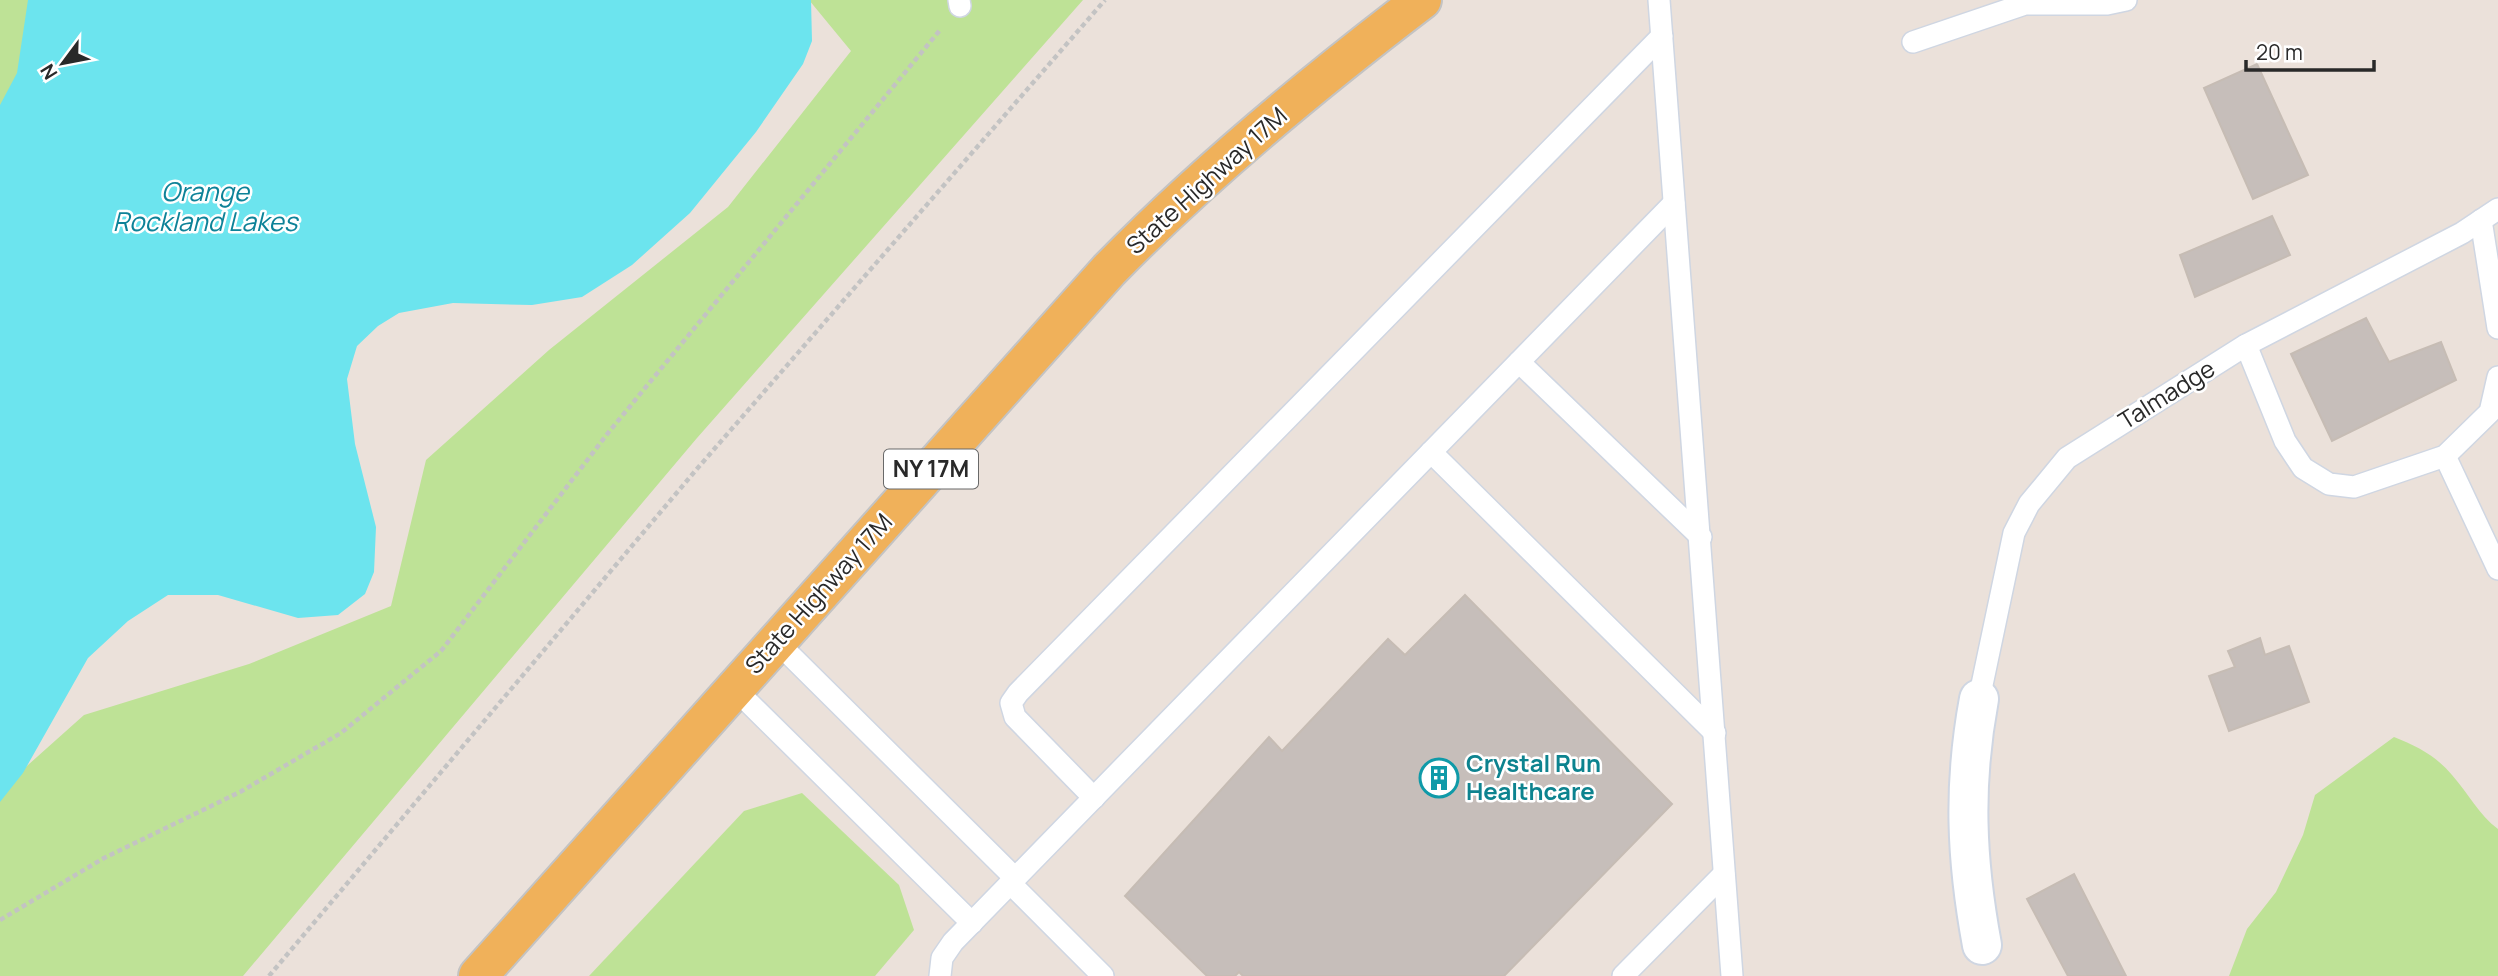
<svg xmlns="http://www.w3.org/2000/svg" width="2498" height="976" font-family="Manrope,sans-serif">
<style>
.green{fill:#bee296}
.water{fill:#6ce4ee}
.building{fill:#c6beba;stroke:#c6bcb4;stroke-width:2}
.lines{fill:none;stroke-linecap:round;stroke-linejoin:round}
.lane-casing{stroke:#cfd6e2;stroke-width:24}
.street-casing{stroke:#cfd6e2;stroke-width:42}
.primary-casing{stroke:#c3c3c3;stroke-width:42}
.path{stroke:#c3c3c3;stroke-width:4.5;stroke-dasharray:5 3.5;stroke-linecap:butt}
.lane{stroke:#fff;stroke-width:21}
.street{stroke:#fff;stroke-width:38}
.primary{stroke:#f0b15a;stroke-width:38}
.labels{text-anchor:middle;stroke-width:5;stroke-linejoin:round;paint-order:stroke}
.shield{fill:#fff;stroke:#696969;stroke-width:2}
.shield-label{font-size:23px;font-weight:bold;fill:#292929}
.street-label{font-size:24px;fill:#292929;stroke:#fff}
.culture-label{font-size:24px;font-weight:bold;fill:#0d838f;stroke:#fff;text-anchor:start}
.water-label{font-size:26px;font-style:italic;fill:#0d8298;stroke:#fff}
</style>
<rect width="100%" height="100%" fill="#ebe1da"/>
<g class="green">
<path d="M0,0H55L0,137Z"/>
<path d="M809,0H1083L697,438L243,976H0V790L84,715L249,664L391,606L426,460L549,350L728,207L851,51Z"/>
<path d="M2394,737C2417,746 2436,756 2452,775C2468,793 2479,815 2498,829V976H2229L2247,929L2276,892L2303,835L2315,795Z"/>
<path d="M802,793L899,885L914,930L875,976H589L744,811Z"/>
</g>
<path class="water" d="M28,0H811L812,41L803,64L756,132L690,213L632,265L582,297L532,305L453,303L399,313L378,326L357,346L347,379L355,444L376,527L374,572L365,594L338,615L298,618L218,595H168L128,621L88,658L23,773L0,802V105L17,73Z"/>
<g class="building">
<path d="M2257,64L2308,175L2253,199L2204,88Z"/>
<path d="M2272,216L2290,255L2195,297L2180,255Z"/>
<path d="M2366,318L2389,362L2441,342L2456,380L2332,441L2291,354Z"/>
<path d="M1465,595L1672,804L1504,976H1243L1239,972L1235,976H1207L1125,896L1269,737L1282,751L1388,639L1405,655Z"/>
<path d="M2260,638L2265,655L2289,646L2309,702L2229,731L2209,676L2235,667L2228,651Z"/>
<path d="M2074,874L2126,976H2068L2027,899Z"/>
</g>
<g class="lines">
<defs>
<g id="lane">
<path d="M959,0L960,6"/>
<path d="M1659,0L1732,976"/>
<path d="M1913,42L2025,4H2107L2126,0"/>
<path d="M2481,220L2498,328"/>
<path d="M2246,345L2285,441L2303,468L2329,484L2354,487L2445,456L2490,412L2498,377"/>
<path d="M1519,362L1701,537"/>
<path d="M1431,452L1715,733"/>
<path d="M2445,456L2498,569"/>
<path d="M777,642L1015,878"/>
<path d="M735,689L972,923"/>
<path d="M1979,699L2014,533L2029,504L2067,458L2246,345L2462,233L2498,209"/>
<path d="M1094,798L1015,717L1011,703L1018,693L1662,36"/>
<path d="M1010,883L1103,976"/>
<path d="M940,976L942,958L953,942L1674,203"/>
<path d="M1623,976L1724,874"/>
</g>
<path id="street" d="M1979,699C1963,785 1966,859 1982,945"/>
<path id="primary" d="M478,976L1109,270C1205,172 1313,83 1422,0"/>
</defs>
<use href="#lane" class="lane-casing"/>
<use href="#street" class="street-casing"/>
<use href="#primary" class="primary-casing"/>
<g class="path">
<path d="M0,920L104,858L240,792L341,733L441,651L608,433L940,30"/>
<path d="M269,976L696,470L1105,0"/>
</g>
<use href="#lane" class="lane"/>
<use href="#street" class="street"/>
<use href="#primary" class="primary"/>
</g>
<defs>
<symbol id="building-ring" viewBox="-11 -11 22 22"><circle r="9.5" fill="#fff" stroke="#0f9aa8" stroke-width="1.5"/><path d="M-4-6H4V6H1V3H-1V6H-4ZM-2.5-4.3h1.7v1.8h-1.7ZM.8-4.3h1.7v1.8H.8ZM-2.5-1h1.7V.8h-1.7ZM.8-1h1.7V.8H.8Z" fill="#0f9aa8"/></symbol>
</defs>
<g fill-rule="evenodd">
<use href="#building-ring" x="1417" y="756" width="44" height="44"/>
</g>
<g class="labels">
<rect class="shield" x="884" y="449.5" width="94" height="39" rx="5"/>
<g class="shield-label">
<text x="931" y="477">NY 17M</text>
</g>
<g class="street-label">
<text transform="translate(1207 181) rotate(-42)" y="8">State Highway 17M</text>
<text transform="translate(2167 395) rotate(-32)" y="8">Talmadge</text>
<text transform="translate(819 594) rotate(-48)" y="8">State Highway 17M</text>
</g>
<g class="culture-label">
<text x="1466" y="772">Crystal Run<tspan x="1466" dy="28">Healthcare</tspan></text>
</g>
<g class="water-label">
<text x="205" y="201">Orange<tspan x="205" dy="30">Rockland Lakes</tspan></text>
</g>
</g>
<g transform="translate(63 63) rotate(238)" stroke="#ffffff" stroke-width="5" paint-order="stroke">
<path d="M0-5L12 26L0 18L-12 26Z" fill="#292929"/>
<text y="-10" font-size="19" font-weight="bold" text-anchor="middle" fill="#292929">N</text>
</g>
<path d="M2246 60v10h128v-10" fill="none" stroke="#292929" stroke-width="3.5"/>
<text x="2256" y="60" font-size="21" fill="#292929" stroke="#ffffff" stroke-width="5" paint-order="stroke">20 m</text>
</svg>
